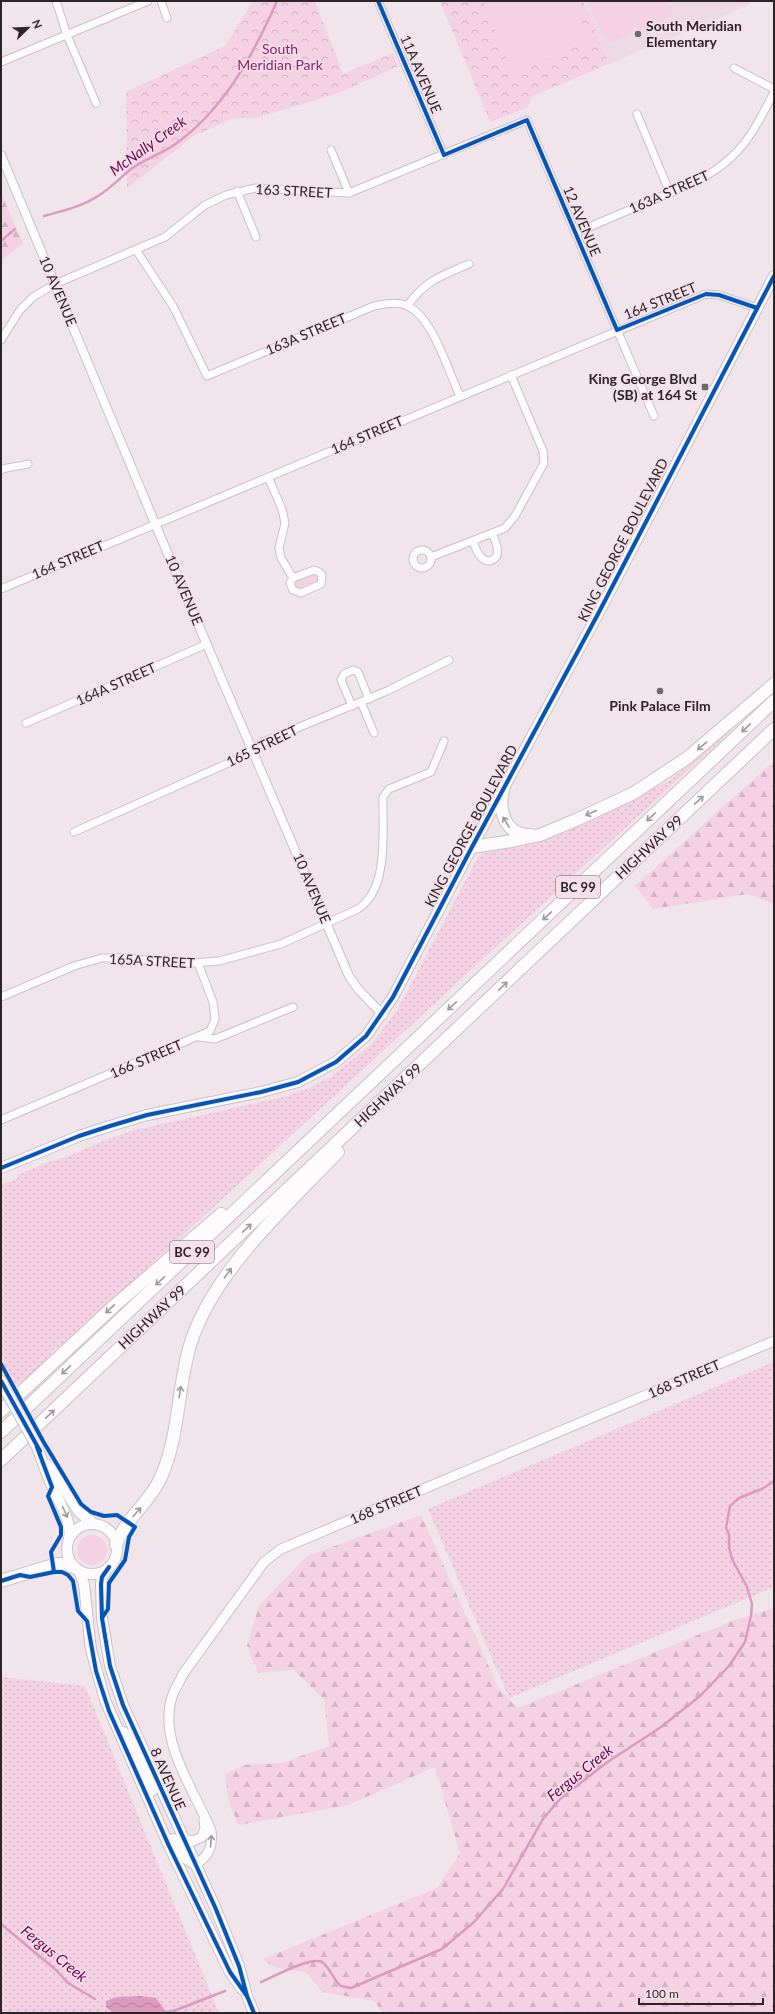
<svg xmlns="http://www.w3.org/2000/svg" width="775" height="2014" font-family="Lato,sans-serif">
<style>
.built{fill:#eedae4}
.grass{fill:url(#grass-dots)}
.forest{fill:url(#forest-firs)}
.park{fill:url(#park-crowns)}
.garden{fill:#f4d1e3}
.water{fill:url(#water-waves)}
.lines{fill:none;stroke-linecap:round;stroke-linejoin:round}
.stream{stroke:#dc9abf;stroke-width:2.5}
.minor-casing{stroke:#cac2c6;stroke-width:9}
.tertiary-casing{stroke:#cac2c6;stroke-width:10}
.secondary-casing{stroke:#cac2c6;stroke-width:11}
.primary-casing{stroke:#cac2c6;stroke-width:12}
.motorway-casing{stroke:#cac2c6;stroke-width:14}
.minor{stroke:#fdfbfc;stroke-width:7}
.tertiary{stroke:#fdfbfc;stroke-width:8}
.secondary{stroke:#fdfbfc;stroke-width:9}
.primary{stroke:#fdfbfc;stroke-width:10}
.motorway{stroke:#fdfbfc;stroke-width:12}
.primary-bridge-casing{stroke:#cac2c6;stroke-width:12;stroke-linecap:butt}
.primary-bridge{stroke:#fdfbfc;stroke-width:10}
.cycleway-casing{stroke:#f5e0ea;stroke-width:6}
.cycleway{stroke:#0057b8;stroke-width:4}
.oneway{stroke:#9f9b9d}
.poi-dot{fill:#71686c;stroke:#f5e0ea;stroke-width:1.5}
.labels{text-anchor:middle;stroke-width:3;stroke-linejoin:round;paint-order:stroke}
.shield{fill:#f5e0ea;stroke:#685d62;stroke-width:1}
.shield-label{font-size:13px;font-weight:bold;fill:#2c2528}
.poi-label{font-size:14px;font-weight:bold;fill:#2c2528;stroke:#f5e0ea;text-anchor:start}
.park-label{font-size:14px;fill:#8b2166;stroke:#f5e0ea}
.street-label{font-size:14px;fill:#2c2528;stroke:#f5e0ea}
.water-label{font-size:15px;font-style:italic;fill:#710050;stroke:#f5e0ea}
</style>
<defs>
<pattern id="grass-dots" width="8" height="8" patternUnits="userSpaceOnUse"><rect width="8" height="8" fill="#f4d1e3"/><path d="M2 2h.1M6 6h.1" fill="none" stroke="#d1b3c3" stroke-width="1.8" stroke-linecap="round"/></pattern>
<pattern id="forest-firs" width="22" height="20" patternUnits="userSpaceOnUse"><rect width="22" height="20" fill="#f4d1e3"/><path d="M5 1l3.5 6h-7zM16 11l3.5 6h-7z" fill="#d1b3c3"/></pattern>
<pattern id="park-crowns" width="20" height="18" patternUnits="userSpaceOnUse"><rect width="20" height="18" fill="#f4d1e3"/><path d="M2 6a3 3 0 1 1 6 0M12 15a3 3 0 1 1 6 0" fill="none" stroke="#d1b3c3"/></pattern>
<pattern id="water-waves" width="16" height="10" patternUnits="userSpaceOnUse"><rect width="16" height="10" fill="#dc9abf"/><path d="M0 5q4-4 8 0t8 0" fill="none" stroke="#b37d9b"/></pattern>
</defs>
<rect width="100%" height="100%" fill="#f0e5ea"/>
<path class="built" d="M583,1H751L749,5L609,64Z"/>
<g class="grass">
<path d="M735,727L68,1341L55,1349L30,1377L13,1386L1,1362V1185L18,1178L17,1175L49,1162L69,1156L103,1141L131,1131L283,1097L307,1089L329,1078L371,1045L398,1009L477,859L482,853L534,844L564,833L608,813L670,780Z"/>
<path d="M774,1362V1587L509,1698L428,1509Z"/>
<path d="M1,1677L85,1686L219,2013H1Z"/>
</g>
<g class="forest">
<path d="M1,193L23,243L1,261Z"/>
<path d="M774,761V904L748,894L653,909L635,886Z"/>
<path d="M421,1515L499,1689L518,1708L732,1621L774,1608V2013H383L374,2001L322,1992L306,1972L276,1968L263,1959L437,1888L460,1853L435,1767L348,1805L239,1825L230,1806L225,1775L244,1765L282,1763L329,1746L324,1699L293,1670L258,1673L247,1646L259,1606L307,1556Z"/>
</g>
<g class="park">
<path d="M253,1H315L343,74L393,53L398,66L339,93L256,118H234L195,135L127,188L126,92L225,46Z"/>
<path d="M440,1H583L609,64L531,97L528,107L490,122Z"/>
</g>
<g class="garden">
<path d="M483,1H573L590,41L513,74Z"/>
<path d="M589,1H668L674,16L606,44Z"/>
<path d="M315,574L319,579L317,583L301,589L296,588L295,584L297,581Z"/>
<circle cx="92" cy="1550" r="15"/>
</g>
<path class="water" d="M140,1996L156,1998L167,2013H113L106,2007V2001L117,1997Z"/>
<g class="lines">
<g class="stream">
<path d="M44,216C62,211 81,207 98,196C110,189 120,178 131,169C143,160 158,155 171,147C222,113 253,56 277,1"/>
<path d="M1,241L15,229"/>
<path d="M1,1924L56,1970L68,1983L95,1999"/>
<path d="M261,1982C273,1977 311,1956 322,1962C330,1967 333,1980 341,1986L351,1988L442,1949L474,1922L503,1889L543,1819L560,1799L606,1763L661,1727L700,1696L729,1666L745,1642L751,1616L752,1604L747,1587L732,1559L729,1547V1534L726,1528L730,1506L739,1498L762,1489L774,1481"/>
<path d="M164,2012H171L225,1991"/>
</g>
<defs>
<g id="minor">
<path d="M56,1L67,35L96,103"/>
<path d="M161,1L167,18"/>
<path d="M378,1L444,155"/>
<path d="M1,62L148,1"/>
<path d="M734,68L774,89"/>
<path d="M637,114L670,193"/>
<path d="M331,150L349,193"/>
<path d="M237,191L256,237"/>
<path d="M575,233L695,182C740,159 752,135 774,92"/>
<path d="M136,250L173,306L207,376L374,306C385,304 397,301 408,306C433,318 448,371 460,396"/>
<path d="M407,306C426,280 441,276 469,264"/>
<path d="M1,340L20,310L33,297L55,284L165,237L205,205L226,195L256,188L349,193L527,120L654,416"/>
<path d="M1,470C10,466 18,467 28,464"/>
<path d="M268,477L282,509L285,523L279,548L281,558L293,578"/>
<path d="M473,541C475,546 477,554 482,558C484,560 487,561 490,561C504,557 495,541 492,533"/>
<circle cx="422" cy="559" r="9"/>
<path d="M431,557L505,528L515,516L544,463L543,451L511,375"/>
<path d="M314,570L319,572L322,575L321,584L301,593L293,590L290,583L293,578Z"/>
<path d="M1,589L706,294L719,295L757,308"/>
<path d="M361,702L374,733"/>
<path d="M352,706L341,680L344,674L353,670L358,672L369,699"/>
<path d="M26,723L207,644"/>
<path d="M74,832L244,756L263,742L387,691L449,660"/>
<path d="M1,997L74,966L102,958H131L178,964L219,961L281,944L358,909C390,888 382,830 383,797L389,789L431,772L444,741"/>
<path d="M199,1037L215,1039L293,1007"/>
<path d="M1,1120L210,1031L215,1019L213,1002L198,963"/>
</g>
<path id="tertiary" d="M1,155L159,533L349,976L358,989L383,1015"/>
<g id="secondary">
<path d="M183,1839L193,1841L202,1837L205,1828L204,1819"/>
<path d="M195,1864C209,1857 213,1846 211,1831C195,1790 156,1740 173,1694C176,1687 180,1681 183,1674L264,1562L281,1549L774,1341"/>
</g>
<g id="primary">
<path d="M1,1168L79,1136L110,1126L147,1115L261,1092L298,1082L336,1062L366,1036L393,997L472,847L598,614L774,276"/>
<path d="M1,1381L6,1391"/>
<path d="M37,1447C42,1460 46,1473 52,1486C59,1503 72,1519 69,1539"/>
<path d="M48,1465L79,1512L94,1524"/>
<circle cx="92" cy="1549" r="25"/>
<path d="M109,1567L102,1577L101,1584L102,1618L110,1666L123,1705L215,1907L239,1966L247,1996L254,2013"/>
<path d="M79,1570L84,1584L91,1650L105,1700L169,1846L230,1972L242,1989"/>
<path d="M123,1732L128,1736L152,1791"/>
<path d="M173,1839L185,1858L193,1863"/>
</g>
<g id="motorway">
<path d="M504,786C497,808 504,836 531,835"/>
<path d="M472,847L512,841L540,835L576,820L634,793L687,758L774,684"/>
<path d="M1,1411L114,1306L221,1214"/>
<path d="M1,1432L774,701"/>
<path d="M1,1460L774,729"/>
<path d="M116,1545C125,1518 150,1503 161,1477C180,1435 177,1386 191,1342C214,1271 287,1205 338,1152"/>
<path d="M1,1581L57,1564H67L75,1568"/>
</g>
</defs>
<use href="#minor" class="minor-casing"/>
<use href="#tertiary" class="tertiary-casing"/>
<use href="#secondary" class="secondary-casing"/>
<use href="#primary" class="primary-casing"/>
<use href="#motorway" class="motorway-casing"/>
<use href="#minor" class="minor"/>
<use href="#tertiary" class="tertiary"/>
<use href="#secondary" class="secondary"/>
<use href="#primary" class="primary"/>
<use href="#motorway" class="motorway"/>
<defs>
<path id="primary-bridge" d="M6,1391L37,1447"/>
</defs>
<use href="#primary-bridge" class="primary-bridge-casing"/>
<use href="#primary-bridge" class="primary-bridge"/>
<defs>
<g id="cycleway">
<path d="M378,1L444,155L527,120L617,330L706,294L719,295L757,308"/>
<path d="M1,1168L79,1136L110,1126L147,1115L261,1092L298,1082L336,1062L366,1036L393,997L472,847L598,614L774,276"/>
<path d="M1,1364L43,1441L81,1504L91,1512L104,1516L117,1515L135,1527L129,1537L125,1560L109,1583L108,1609L102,1618"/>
<path d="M1,1381L40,1451"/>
<path d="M37,1447L52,1487L48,1496L61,1527V1535L51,1552L54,1572H62L68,1575L73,1581L78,1611L87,1621L96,1671L109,1711L169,1846L230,1972L247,1996"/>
<path d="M109,1567L102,1577L101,1584L102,1618L110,1666L123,1705L215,1907L239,1966L247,1996L254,2013"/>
<path d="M1,1581L20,1575L30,1577L54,1572"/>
</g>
</defs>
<use href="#cycleway" class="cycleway-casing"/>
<use href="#cycleway" class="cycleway"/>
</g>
<defs><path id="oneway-shaft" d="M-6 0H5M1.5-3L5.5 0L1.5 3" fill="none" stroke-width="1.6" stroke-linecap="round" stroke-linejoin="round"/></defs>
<g class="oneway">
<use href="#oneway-shaft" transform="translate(746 728) rotate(137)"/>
<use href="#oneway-shaft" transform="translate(702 746) rotate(141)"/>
<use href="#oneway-shaft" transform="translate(699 800) rotate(-43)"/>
<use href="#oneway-shaft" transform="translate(591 813) rotate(156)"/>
<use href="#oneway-shaft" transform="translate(651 817) rotate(137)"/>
<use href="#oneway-shaft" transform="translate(506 822) rotate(-122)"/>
<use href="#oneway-shaft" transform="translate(547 916) rotate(137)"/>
<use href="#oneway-shaft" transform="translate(503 986) rotate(-43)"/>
<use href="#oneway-shaft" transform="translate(452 1006) rotate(137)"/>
<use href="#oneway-shaft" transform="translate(247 1228) rotate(-43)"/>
<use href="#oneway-shaft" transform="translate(228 1273) rotate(-53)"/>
<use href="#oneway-shaft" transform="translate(160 1281) rotate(137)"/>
<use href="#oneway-shaft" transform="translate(110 1309) rotate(137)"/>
<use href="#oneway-shaft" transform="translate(66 1370) rotate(137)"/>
<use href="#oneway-shaft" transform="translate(180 1392) rotate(-81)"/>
<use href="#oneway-shaft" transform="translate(50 1414) rotate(-43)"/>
<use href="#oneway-shaft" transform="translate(65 1512) rotate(67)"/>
<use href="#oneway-shaft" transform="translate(137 1512) rotate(-48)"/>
<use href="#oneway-shaft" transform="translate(211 1841) rotate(-85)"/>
</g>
<g class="poi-dot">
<circle cx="638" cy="34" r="4"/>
<rect x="701" y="383" width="8" height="8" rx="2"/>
<circle cx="660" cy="691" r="4"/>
</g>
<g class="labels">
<g class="shield">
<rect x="556" y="876" width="44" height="22" rx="3"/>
<rect x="170" y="1241" width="44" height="22" rx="3"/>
</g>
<g class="shield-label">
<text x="578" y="892">BC 99</text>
<text x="192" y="1257">BC 99</text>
</g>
<g class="poi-label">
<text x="646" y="31">South Meridian<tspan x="646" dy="16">Elementary</tspan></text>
<text x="697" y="384" text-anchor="end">King George Blvd<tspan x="697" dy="16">(SB) at 164 St</tspan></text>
<text x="660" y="711" text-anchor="middle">Pink Palace Film</text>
</g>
<g class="park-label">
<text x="280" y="54">South<tspan x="280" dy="16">Meridian Park</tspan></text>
</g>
<g class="street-label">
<text transform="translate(421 74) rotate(67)" y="5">11A AVENUE</text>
<text transform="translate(294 191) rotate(3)" y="5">163 STREET</text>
<text transform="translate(669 192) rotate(-24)" y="5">163A STREET</text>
<text transform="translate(582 221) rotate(67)" y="5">12 AVENUE</text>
<text transform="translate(58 291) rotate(67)" y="5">10 AVENUE</text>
<text transform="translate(660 301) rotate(-22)" y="5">164 STREET</text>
<text transform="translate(306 334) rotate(-23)" y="5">163A STREET</text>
<text transform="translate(367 435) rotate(-23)" y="5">164 STREET</text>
<text transform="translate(623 540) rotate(-63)" y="5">KING GEORGE BOULEVARD</text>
<text transform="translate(68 560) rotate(-23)" y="5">164 STREET</text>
<text transform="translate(184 590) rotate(67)" y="5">10 AVENUE</text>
<text transform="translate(116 684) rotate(-24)" y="5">164A STREET</text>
<text transform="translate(262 746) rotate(-26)" y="5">165 STREET</text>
<text transform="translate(471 826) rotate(-62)" y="5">KING GEORGE BOULEVARD</text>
<text transform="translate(649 847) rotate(-43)" y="5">HIGHWAY 99</text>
<text transform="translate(312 888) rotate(67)" y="5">10 AVENUE</text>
<text transform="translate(152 961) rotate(3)" y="5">165A STREET</text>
<text transform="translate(146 1059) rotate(-23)" y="5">166 STREET</text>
<text transform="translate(388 1095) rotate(-43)" y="5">HIGHWAY 99</text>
<text transform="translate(152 1317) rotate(-43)" y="5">HIGHWAY 99</text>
<text transform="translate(684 1379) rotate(-23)" y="5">168 STREET</text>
<text transform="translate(386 1505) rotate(-23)" y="5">168 STREET</text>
<text transform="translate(168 1779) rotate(66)" y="5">8 AVENUE</text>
</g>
<g class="water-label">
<text transform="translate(148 146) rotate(-36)" y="5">McNally Creek</text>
<text transform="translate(580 1773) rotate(-39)" y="5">Fergus Creek</text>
<text transform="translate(54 1954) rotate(39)" y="5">Fergus Creek</text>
</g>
</g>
<rect width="775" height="2014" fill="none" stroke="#2c2528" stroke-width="4"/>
<g transform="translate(28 28) rotate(67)" stroke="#f5e0ea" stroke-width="3" paint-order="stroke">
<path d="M0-3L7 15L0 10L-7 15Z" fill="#2c2528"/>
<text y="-6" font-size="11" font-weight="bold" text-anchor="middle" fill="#2c2528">N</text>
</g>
<path d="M639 1998v6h124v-6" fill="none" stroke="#2c2528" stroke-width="2"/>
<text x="645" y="1998" font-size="12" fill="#2c2528" stroke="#f5e0ea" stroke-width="3" paint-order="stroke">100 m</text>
</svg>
